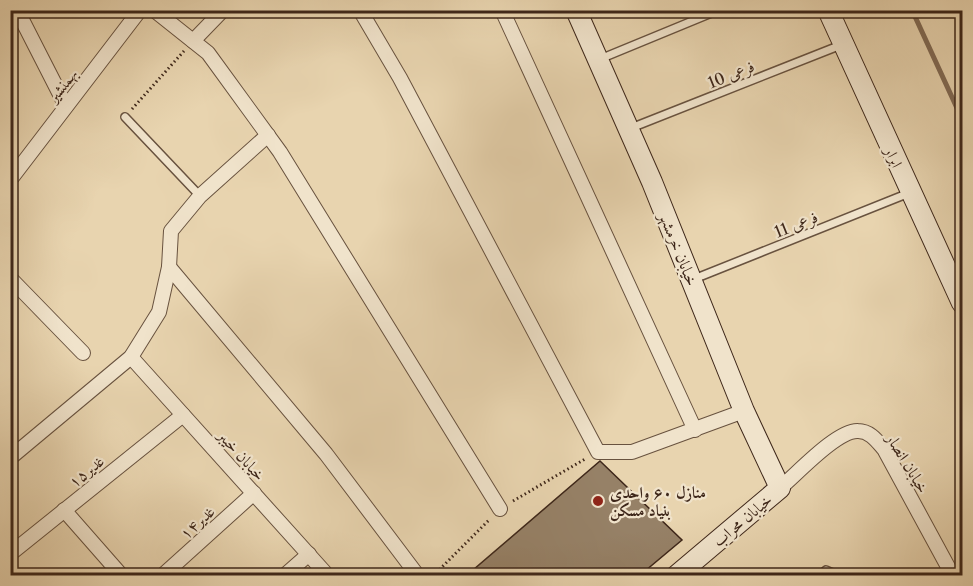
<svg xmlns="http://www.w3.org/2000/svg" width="973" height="586" font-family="'Libre Caslon Text',Amiri,serif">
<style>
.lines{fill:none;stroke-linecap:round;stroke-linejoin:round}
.stream{stroke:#816b55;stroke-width:5}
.building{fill:#968167;stroke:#3e271a;stroke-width:1.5}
.lane-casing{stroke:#68523f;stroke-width:10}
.street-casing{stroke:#68523f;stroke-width:16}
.secondary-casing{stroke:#3e271a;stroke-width:22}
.path{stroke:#3e271a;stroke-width:3;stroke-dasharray:1.5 3;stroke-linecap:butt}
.lane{stroke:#f0e3cb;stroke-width:7}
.street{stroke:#f0e3cb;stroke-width:14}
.secondary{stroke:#f0e3cb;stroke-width:20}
.poi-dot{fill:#8f2418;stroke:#f0e3cb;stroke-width:2}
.labels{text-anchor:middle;stroke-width:4.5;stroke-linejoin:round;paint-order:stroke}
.street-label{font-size:16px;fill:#3e271a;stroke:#f0e3cb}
.poi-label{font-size:16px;font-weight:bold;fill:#3e271a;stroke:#f0e3cb;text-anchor:start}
</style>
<rect width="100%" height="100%" fill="#e8d4af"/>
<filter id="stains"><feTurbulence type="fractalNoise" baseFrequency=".00333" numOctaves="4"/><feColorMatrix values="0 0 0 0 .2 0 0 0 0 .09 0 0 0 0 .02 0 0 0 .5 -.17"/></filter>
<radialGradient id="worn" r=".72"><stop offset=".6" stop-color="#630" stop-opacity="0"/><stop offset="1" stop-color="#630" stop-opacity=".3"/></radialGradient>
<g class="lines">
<path class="stream" d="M912,10L962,119"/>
</g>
<path class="building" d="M600,461L682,540L639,576H466Z"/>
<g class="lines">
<defs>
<g id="lane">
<path d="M600,59L719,10"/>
<path d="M125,117L200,196"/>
<path d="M631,128L841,45"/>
<path d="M694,279L909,193"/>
<path d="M819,576L826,570L840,576"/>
</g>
<g id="street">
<path d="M17,10L66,106"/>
<path d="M154,10L208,53L280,152L500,509"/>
<path d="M360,10L400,78L598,452H632L744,411"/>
<path d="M502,10L695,430"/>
<path d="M193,41L223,10"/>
<path d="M10,180L140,10"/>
<path d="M169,267L326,454L418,576"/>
<path d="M10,278L83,353"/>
<path d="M131,357L328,576"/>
<path d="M10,458L131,357L159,312L169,267L171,231L200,196L268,135"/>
<path d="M780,488C797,474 837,430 858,431C870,431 877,441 884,449L953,576"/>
<path d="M64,510L122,576"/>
<path d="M10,554L183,415"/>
<path d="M162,576L254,493"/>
<path d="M284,576L309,554"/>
</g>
<g id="secondary">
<path d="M576,10L652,182L744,411L780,488L676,576"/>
<path d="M828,10L962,303"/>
</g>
</defs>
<use href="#lane" class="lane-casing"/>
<use href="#street" class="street-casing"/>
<use href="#secondary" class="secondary-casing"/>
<g class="path">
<path d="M132,109L184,51"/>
<path d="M513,501L585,459"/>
<path d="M433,576L489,520"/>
</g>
<use href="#lane" class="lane"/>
<use href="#street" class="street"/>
<use href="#secondary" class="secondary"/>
</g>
<circle class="poi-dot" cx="598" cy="501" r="6"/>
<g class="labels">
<g class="street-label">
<text transform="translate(731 74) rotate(-22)" y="6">فرعی 10</text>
<text transform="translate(62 85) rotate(-52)" y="6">بهمنشیر</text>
<text transform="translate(894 157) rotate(65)" y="6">ابرار</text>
<text transform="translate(796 224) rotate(-22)" y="6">فرعی 11</text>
<text transform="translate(679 249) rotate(68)" y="6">خیابان خرمشهر</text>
<text transform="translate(242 455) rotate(48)" y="6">خیابان خیبر</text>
<text transform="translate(908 463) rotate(59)" y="6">خیابان انصار</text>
<text transform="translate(86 471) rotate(-39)" y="6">غدیر۱۵</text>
<text transform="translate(742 520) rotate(-40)" y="6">خیابان محراب</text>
<text transform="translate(197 522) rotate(-42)" y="6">غدیر۱۴</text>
</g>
<g class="poi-label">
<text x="610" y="498">منازل ۶۰ واحدی<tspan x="610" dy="18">بنیاد مسکن</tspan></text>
</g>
</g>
<rect width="973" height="586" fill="none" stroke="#e8d4af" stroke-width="36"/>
<rect x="12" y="12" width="949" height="562" fill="none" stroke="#3e271a" stroke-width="3"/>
<rect x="18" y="18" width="937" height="550" fill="none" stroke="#3e271a" stroke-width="1.5"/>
<rect width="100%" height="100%" filter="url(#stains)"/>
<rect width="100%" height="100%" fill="url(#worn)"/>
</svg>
